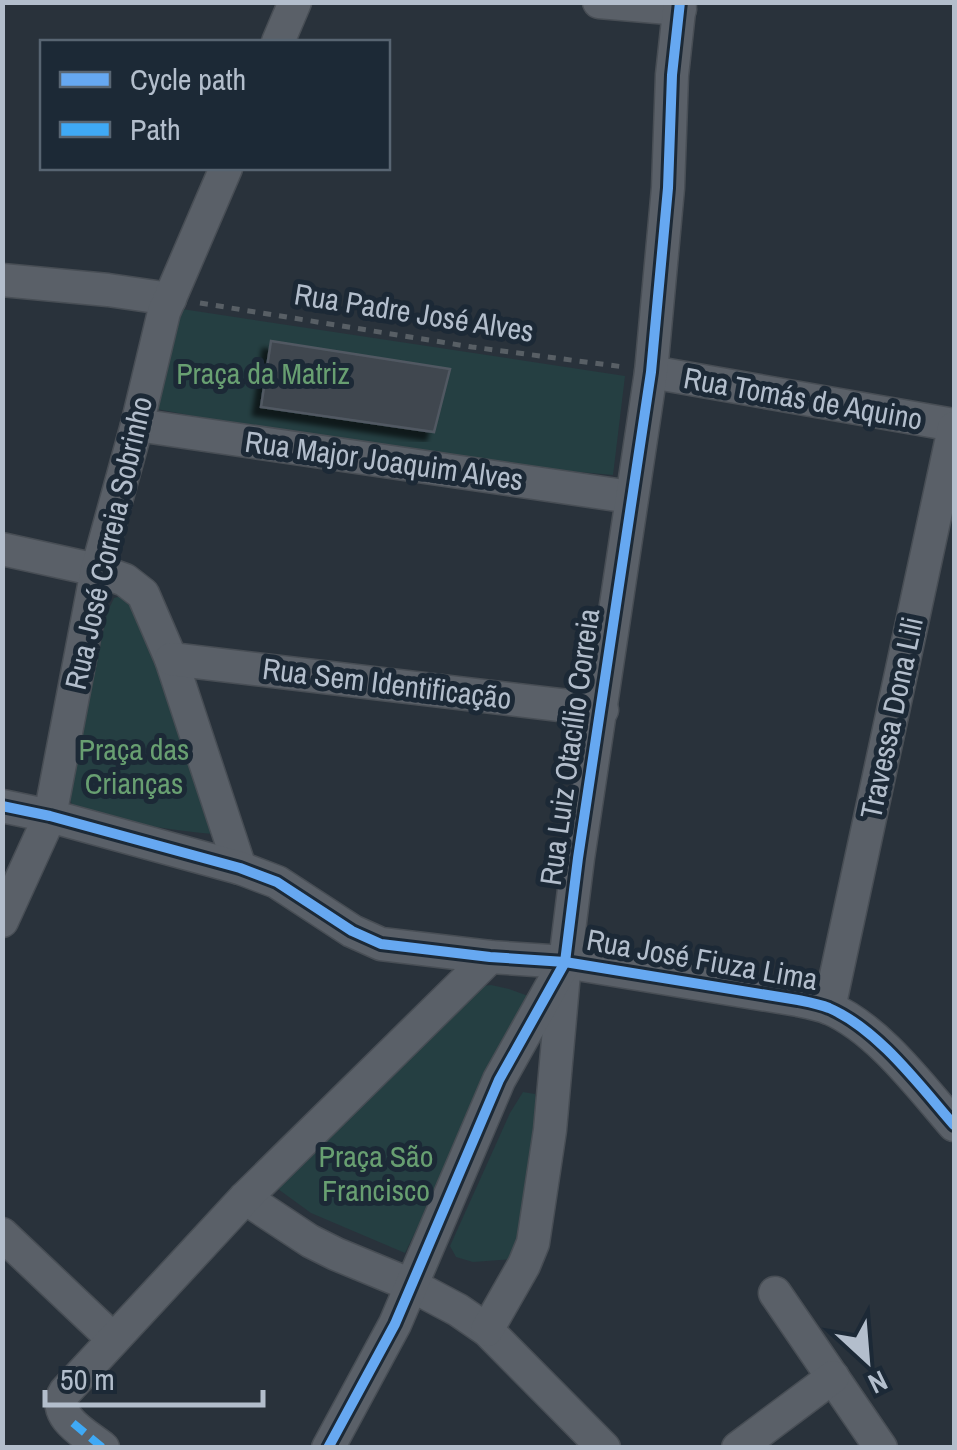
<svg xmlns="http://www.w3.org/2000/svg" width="957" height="1450" font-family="'Archivo Narrow',sans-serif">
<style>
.green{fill:#253f42}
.building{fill:#40474f;stroke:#515962;stroke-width:2.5;filter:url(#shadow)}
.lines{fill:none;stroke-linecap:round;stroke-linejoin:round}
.minor-casing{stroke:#484e55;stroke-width:35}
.path{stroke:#585f65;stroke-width:5;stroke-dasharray:8 8;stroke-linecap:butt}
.minor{stroke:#5a6068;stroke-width:32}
.quiet{stroke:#3fa9f5;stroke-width:8;stroke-dasharray:15 8;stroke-linecap:butt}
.cycleway-casing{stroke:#1c2936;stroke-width:16}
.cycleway{stroke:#66a8f1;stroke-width:10}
.labels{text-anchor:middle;stroke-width:10;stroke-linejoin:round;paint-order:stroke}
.street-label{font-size:30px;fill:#b3becc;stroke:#1c2936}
.park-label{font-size:30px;fill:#689f71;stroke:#1c2936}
</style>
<defs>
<filter id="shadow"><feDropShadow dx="-8" dy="8" stdDeviation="2.5" flood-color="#0009"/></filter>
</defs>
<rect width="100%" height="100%" fill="#29323b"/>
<g class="green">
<path d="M182,309L625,376L613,475L534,468L224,422L157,409Z"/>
<path d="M125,595L151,643L213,834C164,830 119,821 72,808L70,794L107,613L114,598Z"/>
<path d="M491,985L509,989L531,997L405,1253L311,1213L278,1189L473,987Z"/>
<path d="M523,1092L535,1094L539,1110L514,1259L473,1262L456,1257L450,1246L510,1113Z"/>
</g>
<path class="building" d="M271,341L450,369L434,432L261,407Z"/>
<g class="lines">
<defs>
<g id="minor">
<path d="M599,2L680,9"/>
<path d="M278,42L295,2"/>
<path d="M2,280L108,290L170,299"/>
<path d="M651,372L954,425"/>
<path d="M137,425L631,497"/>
<path d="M2,549L97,570L125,580L143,594L171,659L240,868"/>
<path d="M171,659L602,710"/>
<path d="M2,806L50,816L240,868L277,882L352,931L381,944L490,957L565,962L798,1000C808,1002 819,1004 829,1008C878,1029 920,1086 954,1125"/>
<path d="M2,921L50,816L97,570L137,425L164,312L226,168"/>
<path d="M829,1008L954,428"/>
<path d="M245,1198L310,1241L336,1254L411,1285L458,1310L487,1330L604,1448"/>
<path d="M2,1234L113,1339"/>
<path d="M775,1293L881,1448"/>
<path d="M487,1330L524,1265L533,1243L550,1130L564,973"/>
<path d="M103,1448C87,1435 50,1416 65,1392L245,1198L490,957"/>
<path d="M328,1448L395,1324L499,1080L565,962L578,858L651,372L668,188L672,75L680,2"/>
<path d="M738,1448L833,1377"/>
</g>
</defs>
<use href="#minor" class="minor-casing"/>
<path class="path" d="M200,303L472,347L624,367"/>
<use href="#minor" class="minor"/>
<path class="quiet" d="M73,1423L103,1448"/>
<defs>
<g id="cycleway">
<path d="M2,806L50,816L240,868L277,882L352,931L381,944L490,957L565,962L798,1000C808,1002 819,1004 829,1008C878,1029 920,1086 954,1125"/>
<path d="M328,1448L395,1324L499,1080L565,962L578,858L651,372L668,188L672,75L680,2"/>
</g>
</defs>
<use href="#cycleway" class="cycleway-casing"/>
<use href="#cycleway" class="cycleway"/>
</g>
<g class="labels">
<g class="street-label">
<text transform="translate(414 313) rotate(9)" y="10">Rua Padre José Alves</text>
<text transform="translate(803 399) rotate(10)" y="10">Rua Tomás de Aquino</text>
<text transform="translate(384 461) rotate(8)" y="10">Rua Major Joaquim Alves</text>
<text transform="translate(109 543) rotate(-77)" y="10">Rua José Correia Sobrinho</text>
<text transform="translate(387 684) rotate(7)" y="10">Rua Sem Identificação</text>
<text transform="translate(892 718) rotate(-78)" y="10">Travessa Dona Lili</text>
<text transform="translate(570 747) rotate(-82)" y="10">Rua Luiz Otacílio Correia</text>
<text transform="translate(702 960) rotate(10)" y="10">Rua José Fiuza Lima</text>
</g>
<g class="park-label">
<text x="263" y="384">Praça da Matriz</text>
<text x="134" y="760">Praça das<tspan x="134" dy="34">Crianças</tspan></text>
<text x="376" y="1167">Praça São<tspan x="376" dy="34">Francisco</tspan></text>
</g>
</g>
<rect width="957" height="1450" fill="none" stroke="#b3becc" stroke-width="10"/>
<rect x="40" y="40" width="350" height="130" fill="#1c2936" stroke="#586572" stroke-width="2.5"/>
<rect x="60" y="72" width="50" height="15" fill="#66a8f1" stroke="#586572" stroke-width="2.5"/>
<text x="130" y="90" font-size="30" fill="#b3becc">Cycle path</text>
<rect x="60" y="122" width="50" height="15" fill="#3fa9f5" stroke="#586572" stroke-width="2.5"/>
<text x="130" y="140" font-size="30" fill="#b3becc">Path</text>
<g transform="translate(867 1360) rotate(154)" stroke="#1c2936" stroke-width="8" paint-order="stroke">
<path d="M0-8L18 38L0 25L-18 38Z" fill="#b3becc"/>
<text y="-15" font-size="28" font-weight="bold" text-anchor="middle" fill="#b3becc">N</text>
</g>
<path d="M45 1390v15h218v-15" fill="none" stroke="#b3becc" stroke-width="5"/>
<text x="60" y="1390" font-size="30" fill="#b3becc" stroke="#1c2936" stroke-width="8" paint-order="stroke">50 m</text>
</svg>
